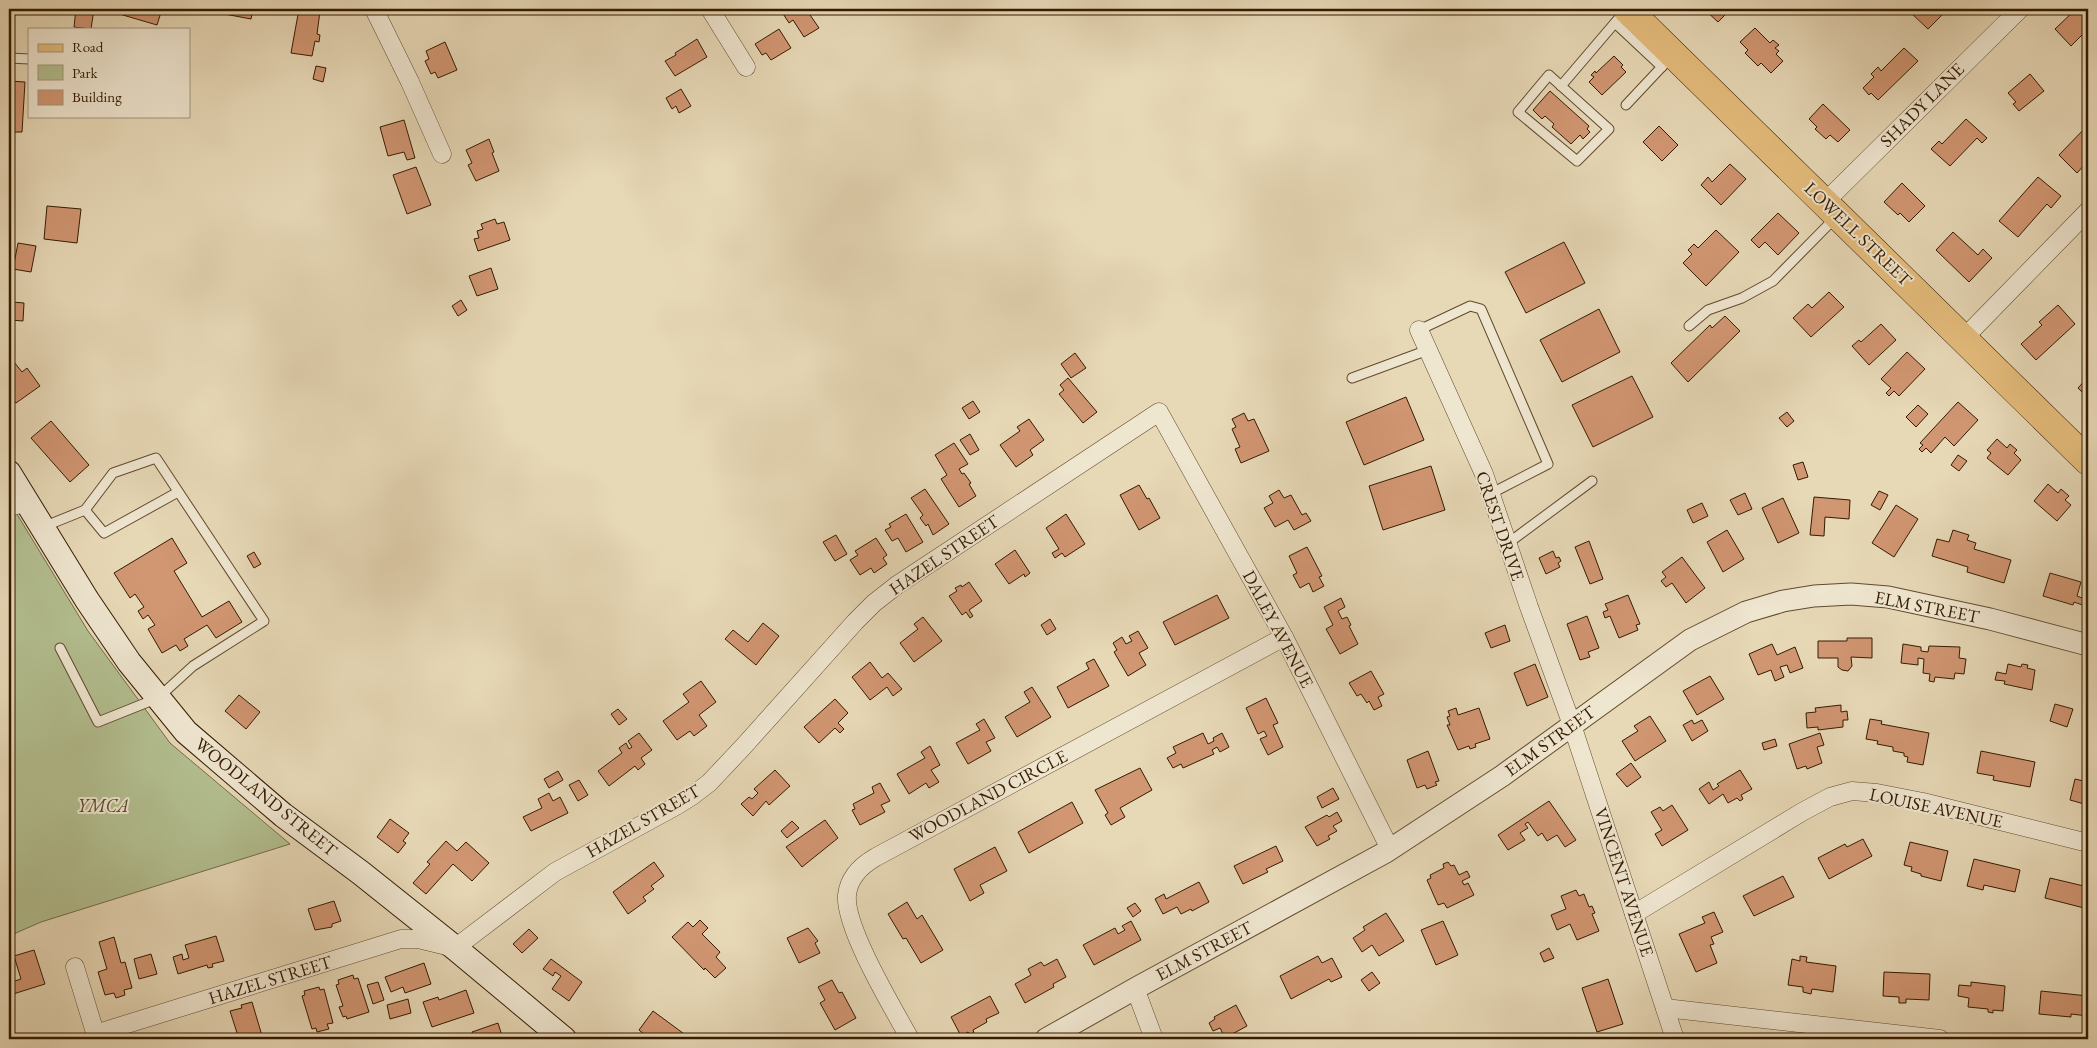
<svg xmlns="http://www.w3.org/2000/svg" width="2097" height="1048" font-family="'EB Garamond',serif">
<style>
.green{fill:#b3bf90;stroke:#746d48}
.building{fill:#d19672;stroke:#341b00}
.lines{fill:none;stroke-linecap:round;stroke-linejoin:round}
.service-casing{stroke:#614a2e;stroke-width:11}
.minor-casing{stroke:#614a2e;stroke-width:19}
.tertiary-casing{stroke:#614a2e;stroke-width:23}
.secondary-casing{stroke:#341b00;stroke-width:26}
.primary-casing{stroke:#341b00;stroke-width:29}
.service{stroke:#efe6d0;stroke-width:9}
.minor{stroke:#efe6d0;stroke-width:18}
.tertiary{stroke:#efe6d0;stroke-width:21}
.secondary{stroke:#efe6d0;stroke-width:24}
.primary{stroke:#e4bc7b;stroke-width:28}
.labels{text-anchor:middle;stroke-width:4;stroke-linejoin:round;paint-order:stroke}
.street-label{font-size:18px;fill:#341b00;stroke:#efe6d0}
.park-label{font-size:18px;font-style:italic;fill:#5a4c2b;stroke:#efe6d0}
</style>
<rect width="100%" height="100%" fill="#e7d8b6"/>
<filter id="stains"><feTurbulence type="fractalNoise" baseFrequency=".004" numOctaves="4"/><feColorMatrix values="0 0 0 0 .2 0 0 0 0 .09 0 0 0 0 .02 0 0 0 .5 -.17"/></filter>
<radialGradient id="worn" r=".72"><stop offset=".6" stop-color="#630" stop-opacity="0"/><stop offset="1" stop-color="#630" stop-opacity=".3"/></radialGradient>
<path class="green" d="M9,501L88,631L170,743L290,844L41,922L9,936Z"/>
<g class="building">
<path d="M76,9H94L91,29L74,27Z"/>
<path d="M117,9H162L157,25L116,13Z"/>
<path d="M198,9H253L251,19Z"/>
<path d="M299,9L320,11L317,34L320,35L319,42L315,41L312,56L291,53Z"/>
<path d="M416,9H446V12L417,13Z"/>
<path d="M780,9H806L819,28L804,37L793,20L789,23Z"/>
<path d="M1704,9H1731L1718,22Z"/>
<path d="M1913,9H1948L1928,29L1910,12Z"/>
<path d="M2076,9H2086L2088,11V29L2071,46L2055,29Z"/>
<path d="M1755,28L1770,43L1773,40L1779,45L1775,48L1779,51L1776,54L1783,61L1771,73L1761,63L1758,66L1745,53L1748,50L1740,42Z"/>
<path d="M779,29L791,48L771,60L766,53L762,55L755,44Z"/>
<path d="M697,39L707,57L675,76L665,61L676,55L675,53Z"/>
<path d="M445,42L457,70L438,78L435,72L431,74L425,61L429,59L426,51Z"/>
<path d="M1904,48L1918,61L1878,100L1871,93L1869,95L1863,88L1874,77L1871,74L1878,67L1881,71Z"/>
<path d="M1614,56L1623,65L1621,67L1626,72L1602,95L1589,82L1594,77L1591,75L1595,71L1596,73Z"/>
<path d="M316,66L326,68L323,82L313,79Z"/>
<path d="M2030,74L2044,91L2019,111L2013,104L2016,102L2008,93Z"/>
<path d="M9,81L25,82L22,132H9Z"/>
<path d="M681,89L691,106L679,113L676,106L672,109L666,98Z"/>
<path d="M1550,91L1589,126L1587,129L1590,132L1583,139L1580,135L1571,144L1552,127L1554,124L1545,116L1542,119L1533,110Z"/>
<path d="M1823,104L1850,130L1838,142L1830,135L1826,139L1815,129L1817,127L1809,119Z"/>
<path d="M1966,119L1987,138L1982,143L1977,138L1950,166L1931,149L1939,141L1942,144Z"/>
<path d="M404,120L415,158L407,160L404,152L388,156L380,127Z"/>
<path d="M2088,125V161L2077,173L2059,155Z"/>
<path d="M1659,126L1678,145L1662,161L1643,142Z"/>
<path d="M489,139L494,152L492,153L499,171L476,181L468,165L472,163L466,150Z"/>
<path d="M1730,164L1746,179L1721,205L1701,185L1708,177L1712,182Z"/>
<path d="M416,167L431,205L407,214L393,175Z"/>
<path d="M2038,177L2061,196L2051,208L2047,204L2018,237L1999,221Z"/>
<path d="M1902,183L1925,206L1909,222L1900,213L1898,215L1884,202Z"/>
<path d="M47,206L81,209L77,243L44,239Z"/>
<path d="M1778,213L1799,233L1778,255L1765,242L1759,248L1751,240Z"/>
<path d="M495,219L497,224L504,222L510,240L478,251L474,239L479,238L477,231L483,229L481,224Z"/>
<path d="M1716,230L1739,252L1706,286L1683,263L1692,254L1688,250L1694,244L1698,248Z"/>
<path d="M1953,232L1978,255L1983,249L1992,258L1969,282L1936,250Z"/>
<path d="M1564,242L1585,283L1526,313L1505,272Z"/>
<path d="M18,243L36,246L31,272L13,269Z"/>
<path d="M491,268L498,289L477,296L469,276Z"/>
<path d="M1829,292L1844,307L1811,337L1793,318L1808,304L1812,308Z"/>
<path d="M461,300L467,310L458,316L452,306Z"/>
<path d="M12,302L24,303L23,321L11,320Z"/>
<path d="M2058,305L2075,324L2036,360L2021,344L2042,325L2039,322Z"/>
<path d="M1599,309L1620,352L1562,382L1540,340Z"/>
<path d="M1725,316L1740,331L1688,382L1671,363L1710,325L1712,328Z"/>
<path d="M1881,324L1896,340L1869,365L1852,346L1859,340L1861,342Z"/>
<path d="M1907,352L1925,369L1899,396L1894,391L1889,396L1886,393L1891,388L1881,379Z"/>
<path d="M1075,353L1086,368L1071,378L1061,364Z"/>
<path d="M14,362L22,372L27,368L40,386L16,403L9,393V366Z"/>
<path d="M1632,376L1653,417L1593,447L1572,405Z"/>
<path d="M2088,377V398L2078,388Z"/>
<path d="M1068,378L1097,412L1083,423L1059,394L1064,390L1060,385Z"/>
<path d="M1406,397L1424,440L1364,465L1346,422Z"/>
<path d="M973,401L980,412L969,419L962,408Z"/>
<path d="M1958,402L1978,420L1954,446L1945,437L1931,453L1926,448L1922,452L1919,449L1923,445L1920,443Z"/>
<path d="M1918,405L1928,414L1916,427L1906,417Z"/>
<path d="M1787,412L1794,421L1787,427L1779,418Z"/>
<path d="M1244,413L1248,421L1254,419L1269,451L1241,463L1235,449L1240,447L1232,429L1236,427L1232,419Z"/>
<path d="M1029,419L1044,440L1030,450L1033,455L1016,467L1000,445L1020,431L1017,427Z"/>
<path d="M51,421L89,465L70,482L31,438Z"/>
<path d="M970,434L979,450L970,455L960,440Z"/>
<path d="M1997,439L2007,448L2010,444L2017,450L2014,453L2021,460L2008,475L1987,458L1991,453L1987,450Z"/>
<path d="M954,443L968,464L959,469L962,474L964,473L971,483L969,484L976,496L959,507L941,479L947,475L935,455Z"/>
<path d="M1958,455L1967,461L1959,471L1951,465Z"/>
<path d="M1803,462L1808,477L1798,480L1793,465Z"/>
<path d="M1431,466L1445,510L1383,530L1369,486Z"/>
<path d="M2048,484L2058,493L2061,489L2069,496L2065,500L2071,505L2057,521L2034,501Z"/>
<path d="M1139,485L1147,499L1149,498L1160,518L1139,530L1120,495Z"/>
<path d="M925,489L949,524L933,535L928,524L926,526L920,518L923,515L911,498Z"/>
<path d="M1279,490L1284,498L1291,495L1302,515L1306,513L1311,521L1294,530L1288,520L1275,527L1264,508L1273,503L1269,496Z"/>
<path d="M1879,491L1888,495L1880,510L1871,505Z"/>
<path d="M1745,493L1752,509L1738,515L1730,500Z"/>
<path d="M1814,497L1850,500L1849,519L1825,517L1824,536L1810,535Z"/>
<path d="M1783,498L1799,533L1778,543L1762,508Z"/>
<path d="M1702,503L1708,516L1693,523L1687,510Z"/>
<path d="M1896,505L1918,519L1894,557L1872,543Z"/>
<path d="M906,514L923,542L906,552L898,538L892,541L885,530L891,527L889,524Z"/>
<path d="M1066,514L1085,544L1065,557L1062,553L1055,558L1052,553L1059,549L1046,528Z"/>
<path d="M1727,530L1744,559L1723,572L1707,542Z"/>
<path d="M1953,530L1969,535L1967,540L1976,543L1974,549L2011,560L2004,583L1967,572L1968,567L1932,556L1937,539L1949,542Z"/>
<path d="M836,535L847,554L835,561L823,542Z"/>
<path d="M172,538L187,563L174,571L202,617L229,601L242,622L216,638L207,625L184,639L188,646L180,651L176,645L162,653L148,629L155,625L148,615L143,619L138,611L144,607L135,594L130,598L114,573Z"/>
<path d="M876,538L887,555L883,558L887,564L874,573L871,568L860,575L850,560L858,555L855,551Z"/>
<path d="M1589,541L1603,579L1590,584L1575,547Z"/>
<path d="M1307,547L1322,576L1319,577L1324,586L1313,592L1309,583L1300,588L1293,575L1297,573L1289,556Z"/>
<path d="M1015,550L1030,573L1025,577L1024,574L1009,584L995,564Z"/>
<path d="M1553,551L1556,558L1559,557L1561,561L1558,563L1560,567L1546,574L1539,558Z"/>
<path d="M254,552L261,564L254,568L247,556Z"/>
<path d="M1682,557L1705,588L1686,603L1672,583L1666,587L1661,581L1666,577L1662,572Z"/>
<path d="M2050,573L2081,582L2077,596L2082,598L2085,589L2088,590V607L2074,602L2073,605L2043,596Z"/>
<path d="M969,582L982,601L969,610L973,616L970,618L966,612L962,615L949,596L957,591L955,588L961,585L962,587Z"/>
<path d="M1217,595L1229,618L1175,645L1163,622Z"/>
<path d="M1628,595L1640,624L1636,625L1638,630L1619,638L1610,616L1605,618L1603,612L1608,610L1605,604Z"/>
<path d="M1341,598L1345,607L1338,611L1342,619L1347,617L1351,625L1349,626L1358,644L1340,654L1326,629L1333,625L1324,607Z"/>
<path d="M1587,616L1599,648L1588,652L1590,657L1580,660L1567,624Z"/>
<path d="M923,617L942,641L914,662L900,643L918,629L914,624Z"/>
<path d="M1050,619L1056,629L1047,635L1041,625Z"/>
<path d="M763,623L779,636L756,665L725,639L733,630L748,642Z"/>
<path d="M1505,625L1510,641L1491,648L1485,633Z"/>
<path d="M1138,631L1148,648L1139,653L1146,665L1128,676L1114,652L1117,650L1113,643L1122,637L1126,644L1132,641L1129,636Z"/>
<path d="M1847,638H1872V658L1851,657L1852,666L1848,671L1842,670L1838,667V658H1818V641H1847Z"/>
<path d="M1772,644L1777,655L1795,647L1803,668L1790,673L1787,665L1780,667L1784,677L1775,681L1771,670L1758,675L1749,654Z"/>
<path d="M1903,644L1921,647V651L1928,652L1929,646L1960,647L1959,658L1966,659L1964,674L1955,673L1954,679L1935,677L1934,682L1929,681L1930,674L1923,673L1924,659L1918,658V665L1901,663Z"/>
<path d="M1094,659L1109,686L1068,708L1057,687L1089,669L1086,663Z"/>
<path d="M870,662L882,678L888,673L902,689L893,696L887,687L870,700L852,677Z"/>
<path d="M1535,664L1548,697L1527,706L1514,673Z"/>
<path d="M2008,664L2021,667L2022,664L2028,665L2027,668L2035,670L2032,690L2004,684L2005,681L1995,680L1997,672L2006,674Z"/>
<path d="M1371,671L1384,694L1378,697L1382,706L1374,710L1369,701L1367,703L1361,694L1357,696L1349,683Z"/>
<path d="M1710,676L1724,699L1697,715L1683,691Z"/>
<path d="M701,681L716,702L699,715L707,726L694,736L690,731L677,740L663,721L689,702L683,694Z"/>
<path d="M1032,687L1051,717L1017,737L1005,717L1030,702L1024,692Z"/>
<path d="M239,695L260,712L246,729L225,711Z"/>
<path d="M1266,698L1278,723L1273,725L1283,747L1268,755L1260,739L1267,736L1264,731L1258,734L1246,708Z"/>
<path d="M835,699L848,713L838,723L844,729L840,733L835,728L819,743L804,727Z"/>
<path d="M2055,704L2073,709L2067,727L2050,721Z"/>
<path d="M1841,705V712L1847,711L1848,720H1843V727L1818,730V727L1807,728L1806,713L1816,712L1815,708Z"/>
<path d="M1456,708L1458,715L1479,708L1490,739L1475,744L1476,747L1470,749L1469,746L1458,750L1447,725H1450L1447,717L1450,716L1448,711Z"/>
<path d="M618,709L627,719L619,725L611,714Z"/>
<path d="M1650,716L1666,741L1635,761L1622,741L1638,731L1634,726Z"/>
<path d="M984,719L995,738L986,742L991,751L968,764L956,743L980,730L976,724Z"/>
<path d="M1870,719L1882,721L1881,724L1929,733L1923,765L1907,762L1908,757L1904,756V753L1893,751V747L1877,744L1878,741L1866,739Z"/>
<path d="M1692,720L1694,724L1702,720L1708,731L1692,741L1683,725Z"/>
<path d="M639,733L652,750L641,758L645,764L638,770L635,766L609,786L598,771L622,753L619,748L626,743L629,749L632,747L628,741Z"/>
<path d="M1203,733L1208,744L1214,741L1213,738L1222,733L1229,747L1220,752L1217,747L1212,750L1214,754L1183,768L1181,764L1173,768L1167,758L1176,753L1173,747Z"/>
<path d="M1820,733L1824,745L1817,747L1822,763L1807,769L1806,766L1797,769L1789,744Z"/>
<path d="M1775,739L1777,746L1764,750L1762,743Z"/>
<path d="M930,746L940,765L931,770L939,782L929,788L926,783L909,794L897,774L925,758L921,752Z"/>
<path d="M1428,751L1439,781L1435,782L1437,785L1427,789L1425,785L1417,788L1407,760Z"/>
<path d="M1981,751L2035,762L2030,787L1993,780L1994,776L1977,773Z"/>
<path d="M1631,763L1641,777L1627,787L1616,774Z"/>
<path d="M1140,768L1152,790L1120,808L1125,817L1111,825L1105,815L1108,813L1095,790Z"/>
<path d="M775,770L790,786L769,805L766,801L753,816L741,804L749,797L752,799L758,793L754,789Z"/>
<path d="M1740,770L1752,789L1741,795L1743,799L1740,801L1737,798L1728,803L1723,794L1709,804L1699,789L1709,782L1713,790L1719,786L1717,784Z"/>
<path d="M558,771L563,780L549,788L544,779Z"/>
<path d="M2075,779L2088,782V805L2070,800Z"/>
<path d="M579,780L588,795L578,801L569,785Z"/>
<path d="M880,783L890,801L881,805L885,812L860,825L852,810L855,809L853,804L874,793L872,787Z"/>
<path d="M1333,788L1339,799L1322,808L1317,797Z"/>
<path d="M549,793L553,801L560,797L568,813L531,831L523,817L542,808L538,799Z"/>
<path d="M1549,801L1576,840L1565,847L1557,835L1547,841L1542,833L1538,836L1528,822L1525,824L1528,828L1520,833L1525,840L1508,850L1498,835Z"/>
<path d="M1072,802L1083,823L1029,853L1018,832Z"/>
<path d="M1672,805L1688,830L1662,846L1655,834L1662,830L1651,812L1660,807L1663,811Z"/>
<path d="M1337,812L1342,821L1333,826L1337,831L1328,836L1330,839L1317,846L1305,827L1327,815L1329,817Z"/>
<path d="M390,819L409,833L403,841L406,843L398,853L377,837Z"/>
<path d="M825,820L838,838L802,867L786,847Z"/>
<path d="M792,821L799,828L787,838L781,831Z"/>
<path d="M1863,839L1872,856L1829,879L1818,858L1845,844L1847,847Z"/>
<path d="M446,841L457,851L466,842L489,863L472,881L453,864L426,894L413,883L430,864L427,862Z"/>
<path d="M1910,842L1948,851L1941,881L1921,876V874L1911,871L1912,867L1904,865Z"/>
<path d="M1276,846L1283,861L1266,869L1268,872L1243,884L1234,866Z"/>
<path d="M995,847L1007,871L980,885L984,893L970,901L954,869Z"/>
<path d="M1974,859L2020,870L2015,892L1984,885L1983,890L1967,886Z"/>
<path d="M654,862L664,876L651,886L654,889L643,897L646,901L628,914L613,892Z"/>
<path d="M1448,862L1451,866L1454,865L1459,875L1467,871L1470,877L1462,881L1464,885L1468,883L1474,895L1447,908L1444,903L1438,905L1427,880L1431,878L1430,875L1444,868L1443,864Z"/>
<path d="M1783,876L1794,897L1754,916L1743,896Z"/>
<path d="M2050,878L2088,887V909L2045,898Z"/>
<path d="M1199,882L1209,902L1192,911L1191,909L1181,914L1177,907L1163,914L1155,899L1164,894L1166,899Z"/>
<path d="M1576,890L1579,896L1584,894L1589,907L1592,906L1595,913L1592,914L1599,931L1577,940L1570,924L1557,930L1551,915L1566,909L1561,896Z"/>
<path d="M334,901L341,921L332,924V927L315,930L308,909Z"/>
<path d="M907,902L917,919L922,915L943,950L921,963L906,938L903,939L888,914Z"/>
<path d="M1135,903L1141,911L1133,917L1127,908Z"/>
<path d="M1714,912L1723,932L1711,937L1714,944L1710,945L1717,963L1696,972L1679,934L1705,923L1702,917Z"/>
<path d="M1386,913L1404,941L1379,956L1372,945L1362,952L1353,938L1365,930L1363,927Z"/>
<path d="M700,920L708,928L702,934L720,952L716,957L726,968L715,978L705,968L704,970L672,937L688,922L693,927Z"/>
<path d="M1131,921L1141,940L1094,965L1083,945L1115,928L1118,934L1125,930L1122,926Z"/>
<path d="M1443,921L1458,955L1436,965L1421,930Z"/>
<path d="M808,928L818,941L815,943L820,953L799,963L787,938Z"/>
<path d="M529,929L538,938L522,953L513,944Z"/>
<path d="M216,936L224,961L212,964L213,967L208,968L207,965L178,974L173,957L182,954L183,960L189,958L185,945Z"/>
<path d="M114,937L121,963L125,962L132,988L124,990L125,995L116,998L114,993L105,995L98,972L107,969L99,942Z"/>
<path d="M1549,948L1554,958L1544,962L1540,953Z"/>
<path d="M34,950L45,984L10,995L9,983L21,979L14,956Z"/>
<path d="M151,954L157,974L139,979L134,959Z"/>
<path d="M1318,956L1322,963L1332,958L1342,977L1331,982L1329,979L1291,999L1280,976Z"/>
<path d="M1800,956L1807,957L1806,962L1836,966L1833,992L1812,989L1811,994L1803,992V987L1788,985L1792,959L1800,961Z"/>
<path d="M551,959L582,982L569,1001L552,989L561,976L555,972L553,976L543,969Z"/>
<path d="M1057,959L1066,977L1053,984L1054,987L1025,1003L1015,984L1031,975L1028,969L1041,962L1044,966Z"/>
<path d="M424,963L431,984L405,993L403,987L391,992L385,977Z"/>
<path d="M1372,972L1380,983L1369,991L1361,980Z"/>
<path d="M1884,972L1930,974L1929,1000L1906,999V1003H1899V997L1883,996Z"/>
<path d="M353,975L354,979L358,978L369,1012L347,1019L346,1016L343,1017L339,1007L343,1006L336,985L339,984L338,980Z"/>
<path d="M1608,979L1623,1024L1597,1032L1582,988Z"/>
<path d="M832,980L839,993L842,992L856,1018L835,1030L820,1003L825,1000L818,987Z"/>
<path d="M378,982L384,1000L373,1004L367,985Z"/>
<path d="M1971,982L2005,986L2003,1011L1993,1010V1013L1988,1012V1009L1968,1007L1969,998L1958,996L1959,985L1971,986Z"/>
<path d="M319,987L320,990L324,989L333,1023L327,1024L329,1029L317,1032L316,1028L312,1029L302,996L305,995L304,991Z"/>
<path d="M466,990L474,1013L432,1027L423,1002L438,997L439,1000Z"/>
<path d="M2041,991L2088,996V1016L2071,1014V1017L2039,1014Z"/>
<path d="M990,996L999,1013L986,1019L987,1022L973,1030L974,1033L970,1035L968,1032L961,1036L951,1017Z"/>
<path d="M408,999L411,1013L390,1019L387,1005Z"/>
<path d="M252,1002L263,1039H239L230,1011L242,1008L241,1005Z"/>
<path d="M1236,1005L1247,1026L1225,1038L1220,1028L1213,1031L1209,1023L1215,1019L1214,1017Z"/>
<path d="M653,1011L691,1039H650L639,1030Z"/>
<path d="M498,1023L503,1039H475L472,1032Z"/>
</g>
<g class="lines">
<defs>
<g id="service">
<path d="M1615,23L1662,67"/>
<path d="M9,58L29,59"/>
<path d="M1549,75L1609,129L1577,161L1518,112Z"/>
<path d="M1561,86L1625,11"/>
<path d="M1626,105L1672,56"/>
<path d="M1689,326L1708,310L1742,298L1773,281L1836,217"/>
<path d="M1419,330L1470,306L1481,309L1548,464L1490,494"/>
<path d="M1352,378L1428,350"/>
<path d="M85,510L104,533L178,492"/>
<path d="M43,527L85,510L113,473L156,458L264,621L193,666L158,698L98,722L60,648"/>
<path d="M1507,544L1592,481"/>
</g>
<g id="minor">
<path d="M374,9L410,82L442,154"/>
<path d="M710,9L746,67"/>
<path d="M1825,202L2020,9"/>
<path d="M1419,330L1484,474L1529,607L1572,725L1675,1039"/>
<path d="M1964,338L2088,211"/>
<path d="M9,507L27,502"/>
<path d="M1634,914L1802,812L1830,797L1852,791L1877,793L1923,802L2088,843"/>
<path d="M75,967L97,1039"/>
<path d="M1135,988L1154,1039"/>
<path d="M1665,1008L1940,1039"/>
<path d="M95,1034L401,939H418L455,948L555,872L676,806L692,796L709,783L743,747L855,622L874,603L897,585L1159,412L1284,637L1390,849"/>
<path d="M910,1039C893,1008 844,927 847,895C849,877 862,865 876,857L1284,637"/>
</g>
<path id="tertiary" d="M1046,1039L1138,987L1386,852L1502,776L1690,640L1746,612L1783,601L1814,596L1851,594L1888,597L1990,619L2088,645"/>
<path id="secondary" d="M9,473L87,600L129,662L186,732L283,815L361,873L455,948L564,1039"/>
<path id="primary" d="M1627,9L2088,461"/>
</defs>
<use href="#service" class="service-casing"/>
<use href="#minor" class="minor-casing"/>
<use href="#tertiary" class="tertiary-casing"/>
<use href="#secondary" class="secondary-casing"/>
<use href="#primary" class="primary-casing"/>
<use href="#service" class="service"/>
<use href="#minor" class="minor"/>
<use href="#tertiary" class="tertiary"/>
<use href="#secondary" class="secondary"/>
<use href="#primary" class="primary"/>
</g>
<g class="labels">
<g class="street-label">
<text transform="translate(1922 105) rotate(-45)" y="6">SHADY LANE</text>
<text transform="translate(1858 234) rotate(44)" y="6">LOWELL STREET</text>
<text transform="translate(1500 526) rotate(71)" y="6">CREST DRIVE</text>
<text transform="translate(944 555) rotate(-34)" y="6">HAZEL STREET</text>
<text transform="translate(1927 607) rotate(11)" y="6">ELM STREET</text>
<text transform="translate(1278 629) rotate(62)" y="6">DALEY AVENUE</text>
<text transform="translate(1550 741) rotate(-36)" y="6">ELM STREET</text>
<text transform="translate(988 796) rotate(-28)" y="6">WOODLAND CIRCLE</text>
<text transform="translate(266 797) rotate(39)" y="6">WOODLAND STREET</text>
<text transform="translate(1936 808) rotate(12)" y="6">LOUISE AVENUE</text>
<text transform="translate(643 821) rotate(-30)" y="6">HAZEL STREET</text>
<text transform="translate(1624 882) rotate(72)" y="6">VINCENT AVENUE</text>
<text transform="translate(1204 951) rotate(-28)" y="6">ELM STREET</text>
<text transform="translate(270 980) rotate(-17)" y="6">HAZEL STREET</text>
</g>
<g class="park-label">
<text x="103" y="812">YMCA</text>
</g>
</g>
<rect width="2097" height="1048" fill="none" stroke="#e7d8b6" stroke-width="30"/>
<rect x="10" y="10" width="2077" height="1028" fill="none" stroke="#341b00" stroke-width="2.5"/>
<rect x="15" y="15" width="2067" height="1018" fill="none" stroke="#341b00"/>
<rect x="28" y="28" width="162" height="90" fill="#efe6d0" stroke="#a4957d"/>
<rect x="38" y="44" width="25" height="8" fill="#e4bc7b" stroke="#a4957d"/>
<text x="72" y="52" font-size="15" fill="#341b00">Road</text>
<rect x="38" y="65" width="25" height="15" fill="#b3bf90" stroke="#a4957d"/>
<text x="72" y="78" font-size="15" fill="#341b00">Park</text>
<rect x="38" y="90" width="25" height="15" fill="#d19672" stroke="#a4957d"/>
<text x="72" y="102" font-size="15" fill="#341b00">Building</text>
<rect width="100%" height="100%" filter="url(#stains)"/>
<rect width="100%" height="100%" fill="url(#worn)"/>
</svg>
